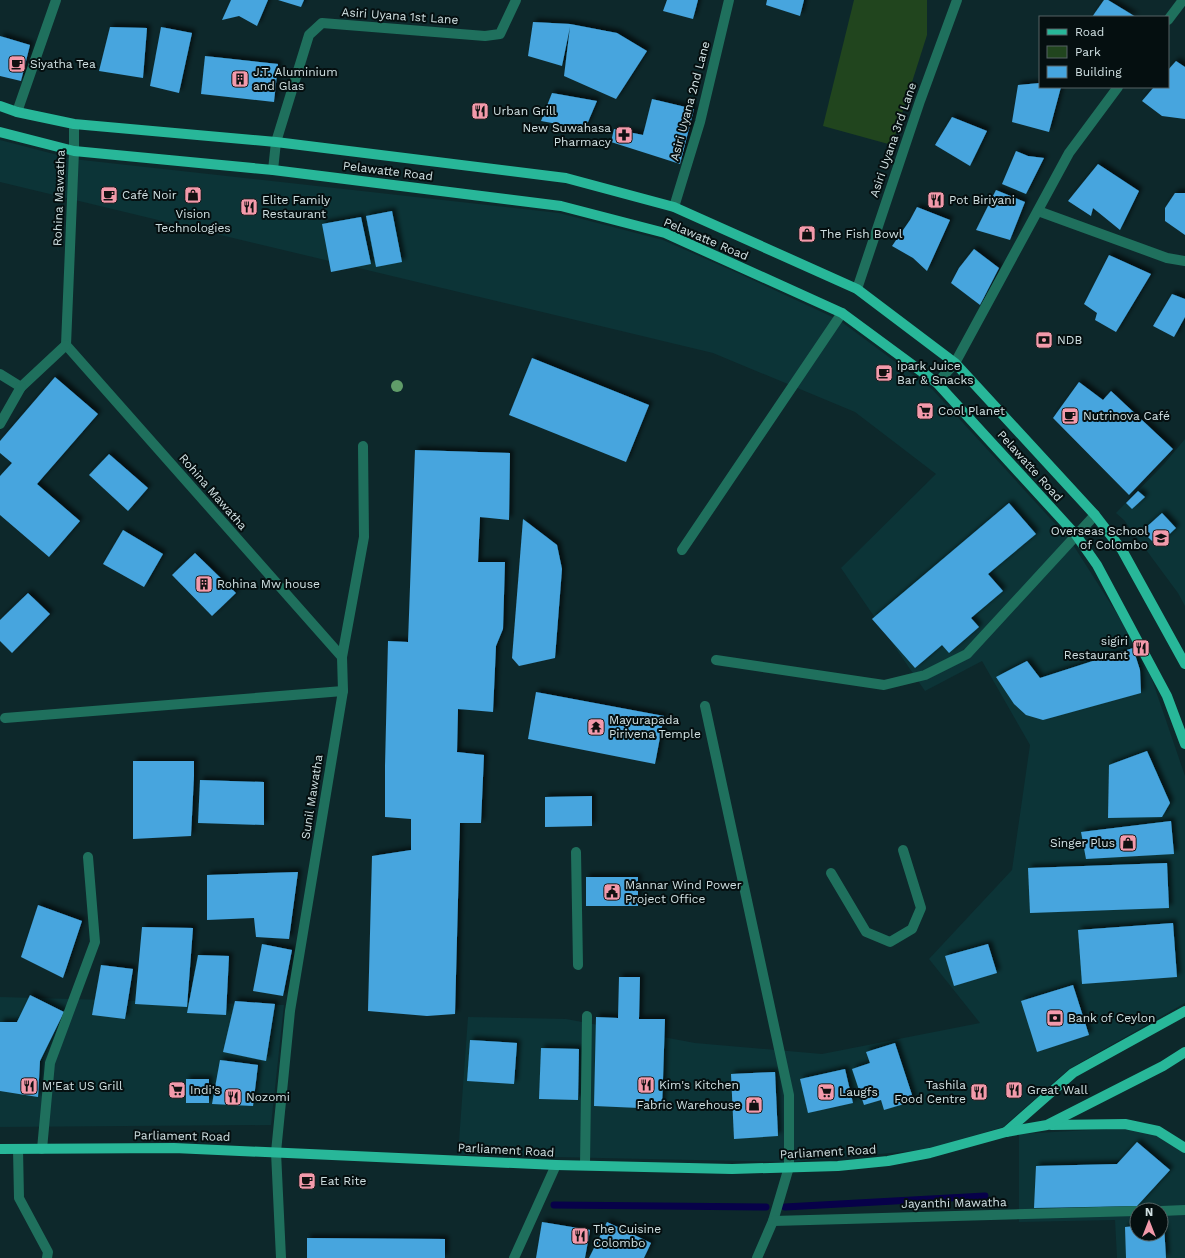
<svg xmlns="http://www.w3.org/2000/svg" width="1185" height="1258" font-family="'Work Sans',sans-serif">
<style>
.built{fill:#0c3437;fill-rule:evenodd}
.green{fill:#21451e}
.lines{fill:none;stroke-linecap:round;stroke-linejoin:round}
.stream{stroke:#070149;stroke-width:7}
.building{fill:#46a5de;filter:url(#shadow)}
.minor{stroke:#1f705d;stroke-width:10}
.major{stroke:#28b799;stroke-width:10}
.tree{fill:#609c69}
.labels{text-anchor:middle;stroke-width:4;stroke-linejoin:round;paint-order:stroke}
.street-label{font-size:12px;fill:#d0e0e2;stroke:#050f10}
.poi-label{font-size:12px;fill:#d0e0e2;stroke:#050f10;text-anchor:start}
</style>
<defs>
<filter id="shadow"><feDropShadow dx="3.5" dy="-3.5" stdDeviation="2" flood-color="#0009"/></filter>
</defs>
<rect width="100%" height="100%" fill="#0d282b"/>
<g class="built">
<path d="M0,140L73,159L559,213L663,240L740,274L839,320L932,389L1070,540L1144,656L1185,776V1003L1069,1069L1003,1127L925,1150L788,1162L458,1155L468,1017L566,1019L695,1043L822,1054L980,1023L929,959L1012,870L1030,745L982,661L925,691L841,568L936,474L855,412L713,353L0,182Z"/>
<path d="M1185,439V606L1178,593L1124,520L1116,513L1164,464Z"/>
<path d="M0,997L284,1005L271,1125L0,1127Z"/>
<path d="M1125,1128L1157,1135L1185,1152V1258H1117L1115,1220L1019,1222V1134ZM1137,1210H1161V1234H1137Z"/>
</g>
<path class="green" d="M854,0H927V35L892,145L823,126Z"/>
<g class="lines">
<g class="stream">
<path d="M554,1205L766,1207"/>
<path d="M785,1207L985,1196"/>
</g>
</g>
<g class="building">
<path d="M231,0H268L257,26L239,16L222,20Z"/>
<path d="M278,0H304L301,7Z"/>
<path d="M667,0H698L693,19L663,11Z"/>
<path d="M767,0H804L800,16L766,5Z"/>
<path d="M1104,0H1108L1136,17H1092Z"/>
<path d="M533,22L570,24L617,33L647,51L616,99L564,76L570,27L562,66L528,56Z"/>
<path d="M110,27L147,28L143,78L99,71Z"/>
<path d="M161,27L192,33L179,93L150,86Z"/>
<path d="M0,36L30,45L21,81L0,76Z"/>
<path d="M205,56L278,64L274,102L201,94Z"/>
<path d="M1176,61L1185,67V119L1162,116L1142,101L1154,87H1168V70Z"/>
<path d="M1040,83V87H1061L1049,132L1012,122L1018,85Z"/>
<path d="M552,93L597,101L585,129L541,121Z"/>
<path d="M652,99L694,109L680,164L611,142L614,129L643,135Z"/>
<path d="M952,117L987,131L970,166L935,145Z"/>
<path d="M1016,151L1028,156L1044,158L1026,194L1002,184Z"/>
<path d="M1098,164L1139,191L1120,230L1093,208L1091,216L1068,201Z"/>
<path d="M996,190L1025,202L1010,240L976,230Z"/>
<path d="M1175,193H1185V235L1165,221V208Z"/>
<path d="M917,207L950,220L927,271L913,258L892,246L910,220Z"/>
<path d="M392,211L402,262L376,267L366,216Z"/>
<path d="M361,217L371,264L331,272L322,224Z"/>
<path d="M974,249L999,268L980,305L951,283L959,268Z"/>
<path d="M1109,255L1151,274L1116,332L1095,320L1097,313L1084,304Z"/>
<path d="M1172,294L1185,299V317L1174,337L1153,326Z"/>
<path d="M532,358L649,405L626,462L509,415Z"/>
<path d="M55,377L98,414L37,484L80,521L49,557L0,515V476L12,463L0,453V441Z"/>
<path d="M1079,382L1103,400L1111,391L1173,449L1129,495L1053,418Z"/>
<path d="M415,450L510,453L509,520L480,517L478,562H505L503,629L496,646L493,712L458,709L457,752L484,755L481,823H460L455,1014L427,1016L368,1011L372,856L411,850V819L385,817V766L388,641L408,642Z"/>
<path d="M109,454L148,488L128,511L89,475Z"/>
<path d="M1138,491L1145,497L1132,509L1126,503Z"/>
<path d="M1009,503L1036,534L988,574L1003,591L971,618L979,627L949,653L942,645L915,668L872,619Z"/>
<path d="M1162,513L1176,528L1157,546L1142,531Z"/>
<path d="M523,519L557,545L562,569L555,658L519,666L512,658Z"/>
<path d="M123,530L163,554L144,587L103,564Z"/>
<path d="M195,553L236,593L212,616L172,575Z"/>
<path d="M28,593L50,614L12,653L0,641V620Z"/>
<path d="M1133,648L1140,670L1141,693L1043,720L1026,715L1014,704L996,677L1027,661L1040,678Z"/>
<path d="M536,692L664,716L655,764L528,739Z"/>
<path d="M1147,751L1170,803L1162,817L1108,818L1109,765Z"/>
<path d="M133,761H194V776L191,836L133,839Z"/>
<path d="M200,780L264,782V825L198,823Z"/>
<path d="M592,796V826L545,827V797Z"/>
<path d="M1171,821L1174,854L1086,859L1081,832Z"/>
<path d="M1167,863L1169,908L1030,913L1028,868Z"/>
<path d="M298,872L289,939L256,937L254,918L207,920V875Z"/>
<rect x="586" y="877" width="52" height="29"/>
<path d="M38,905L82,921L63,978L21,957Z"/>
<path d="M1173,923L1177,977L1082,984L1078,930Z"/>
<path d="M142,927L193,928L187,1007L135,1004Z"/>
<path d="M262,944L292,950L283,996L253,991Z"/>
<path d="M988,944L997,973L954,986L945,956Z"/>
<path d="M198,955L229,956L226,1015L187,1013Z"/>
<path d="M101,965L133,969L125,1019L92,1015Z"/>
<path d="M619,977H640L639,1019H665L662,1109L594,1106L596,1017L618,1018Z"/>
<path d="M1073,985L1089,1035L1037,1052L1021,1001Z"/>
<path d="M30,995L64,1012L40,1061L38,1097L0,1091V1022H17Z"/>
<path d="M235,1001L275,1004L266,1061L223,1052Z"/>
<path d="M470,1040L517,1043L514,1084L467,1081Z"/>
<path d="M895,1043L914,1101L884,1110L881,1100L864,1105L852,1069L870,1063L866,1052Z"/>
<path d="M541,1048L579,1049L578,1100L539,1099Z"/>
<path d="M220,1060L258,1065L253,1106L212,1104Z"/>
<path d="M845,1069L853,1103L808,1113L800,1079Z"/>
<path d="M775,1072L778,1136L734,1139L731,1074Z"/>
<rect x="186" y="1079" width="23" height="24"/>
<path d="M1137,1142L1170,1170L1137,1206L1034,1208L1036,1166L1117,1164Z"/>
<path d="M542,1222L590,1230L585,1258H536Z"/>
<path d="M607,1222L651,1243L644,1258H589Z"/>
<path d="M1161,1225H1164L1166,1258H1126L1125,1227L1137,1226V1234H1161Z"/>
<path d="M307,1238L445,1239V1258H307Z"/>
</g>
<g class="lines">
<g class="minor">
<path d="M1168,20L1183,0"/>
<path d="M17,112L56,0"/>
<path d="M74,124V151L66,345L342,657"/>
<path d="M273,170L276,142L309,35L322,23L485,36L500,34L516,0"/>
<path d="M674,207L700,122L729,0"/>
<path d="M1038,211L1167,258L1185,261"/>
<path d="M857,289L920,101L957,0"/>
<path d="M0,374L21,387L66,345"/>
<path d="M937,383L955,363L1069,153L1118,87"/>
<path d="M0,424L21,387"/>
<path d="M682,550L842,313"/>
<path d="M716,660L884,685L925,675L967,654L1095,515"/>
<path d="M705,706L789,1095V1167L773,1221L757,1258"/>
<path d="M5,718L343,691"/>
<path d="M576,852L578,965"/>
<path d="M831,873L866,932L890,942L912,929L921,908L903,850"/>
<path d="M18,1149L19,1198L48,1252L47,1258"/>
<path d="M42,1149L50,1063L95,942L88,857"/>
<path d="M585,1165L587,1016"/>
<path d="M1161,1211L1185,1210"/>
<path d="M773,1221L1137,1211"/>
<path d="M281,1258L276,1152L290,1011L343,691L342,657L364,537L363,446"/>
<path d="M514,1258L556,1165"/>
</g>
<g class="major">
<path d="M0,106L17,112L74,124L276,142L566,178L674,207L857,289L955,363L1095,515L1122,550L1185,664"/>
<path d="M0,132L74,151L273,170L561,206L665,233L842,313L937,383L1076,535L1097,565L1167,696L1185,744"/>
<path d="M1051,1125L1125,1124L1158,1131L1185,1148"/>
<path d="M1006,1132L1073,1073L1185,1011"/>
<path d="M0,1149L174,1148L556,1165L732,1169L838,1166L888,1161L930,1153L1006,1132L1047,1125L1163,1066L1185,1052"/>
</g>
</g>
<circle class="tree" cx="397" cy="386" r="6"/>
<defs>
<symbol id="cafe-square" viewBox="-11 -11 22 22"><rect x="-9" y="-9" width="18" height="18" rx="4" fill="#f39aab" stroke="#050f10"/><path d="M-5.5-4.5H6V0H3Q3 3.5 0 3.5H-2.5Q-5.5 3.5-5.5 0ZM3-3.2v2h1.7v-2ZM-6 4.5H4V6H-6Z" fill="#111"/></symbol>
<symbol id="building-square" viewBox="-11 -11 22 22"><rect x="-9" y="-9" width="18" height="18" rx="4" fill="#f39aab" stroke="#050f10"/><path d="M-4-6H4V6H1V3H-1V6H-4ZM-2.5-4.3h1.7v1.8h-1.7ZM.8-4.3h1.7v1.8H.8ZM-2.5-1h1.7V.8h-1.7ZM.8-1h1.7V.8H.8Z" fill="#111"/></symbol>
<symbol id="restaurant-square" viewBox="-11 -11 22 22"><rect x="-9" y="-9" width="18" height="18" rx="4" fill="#f39aab" stroke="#050f10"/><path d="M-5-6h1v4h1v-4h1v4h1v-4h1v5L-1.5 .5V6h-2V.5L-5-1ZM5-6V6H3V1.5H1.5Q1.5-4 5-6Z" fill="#111"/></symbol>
<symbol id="pharmacy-square" viewBox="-11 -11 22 22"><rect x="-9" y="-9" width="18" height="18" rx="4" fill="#f39aab" stroke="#050f10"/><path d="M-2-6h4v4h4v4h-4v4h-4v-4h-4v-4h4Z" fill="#111"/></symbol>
<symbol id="shop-square" viewBox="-11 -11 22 22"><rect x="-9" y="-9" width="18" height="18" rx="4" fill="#f39aab" stroke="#050f10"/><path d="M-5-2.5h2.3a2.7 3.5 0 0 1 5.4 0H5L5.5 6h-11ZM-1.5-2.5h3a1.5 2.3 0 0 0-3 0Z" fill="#111"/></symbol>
<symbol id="bank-square" viewBox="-11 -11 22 22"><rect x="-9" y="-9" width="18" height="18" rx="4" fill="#f39aab" stroke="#050f10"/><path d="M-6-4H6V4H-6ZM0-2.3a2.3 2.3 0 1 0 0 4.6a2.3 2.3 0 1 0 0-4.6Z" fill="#111"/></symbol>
<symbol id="supermarket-square" viewBox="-11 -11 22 22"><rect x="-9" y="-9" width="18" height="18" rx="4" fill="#f39aab" stroke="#050f10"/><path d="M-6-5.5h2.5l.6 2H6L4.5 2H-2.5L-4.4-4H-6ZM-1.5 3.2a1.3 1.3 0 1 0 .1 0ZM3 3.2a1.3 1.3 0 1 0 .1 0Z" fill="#111"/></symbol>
<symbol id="school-square" viewBox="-11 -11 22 22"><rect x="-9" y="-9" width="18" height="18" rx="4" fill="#f39aab" stroke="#050f10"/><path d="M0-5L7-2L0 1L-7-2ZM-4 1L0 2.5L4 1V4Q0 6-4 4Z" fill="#111"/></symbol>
<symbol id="temple-square" viewBox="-11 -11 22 22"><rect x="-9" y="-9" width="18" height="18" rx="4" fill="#f39aab" stroke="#050f10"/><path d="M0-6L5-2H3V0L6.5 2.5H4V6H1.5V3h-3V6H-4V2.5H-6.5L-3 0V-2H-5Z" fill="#111"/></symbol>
<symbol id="civic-square" viewBox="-11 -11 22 22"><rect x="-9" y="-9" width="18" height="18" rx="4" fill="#f39aab" stroke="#050f10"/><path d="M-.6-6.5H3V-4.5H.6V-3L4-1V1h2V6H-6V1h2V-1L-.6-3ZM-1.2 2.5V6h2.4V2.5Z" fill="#111"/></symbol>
</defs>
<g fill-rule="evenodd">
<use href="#cafe-square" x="7" y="54" width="20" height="20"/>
<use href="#building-square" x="230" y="69" width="20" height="20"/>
<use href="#restaurant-square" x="470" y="101" width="20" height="20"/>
<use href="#pharmacy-square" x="614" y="125" width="20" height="20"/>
<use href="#cafe-square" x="99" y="185" width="20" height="20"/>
<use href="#shop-square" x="183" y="185" width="20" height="20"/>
<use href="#restaurant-square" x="926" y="190" width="20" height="20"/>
<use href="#restaurant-square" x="239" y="197" width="20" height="20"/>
<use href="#shop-square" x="797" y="224" width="20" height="20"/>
<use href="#bank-square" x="1034" y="330" width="20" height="20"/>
<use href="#cafe-square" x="874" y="363" width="20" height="20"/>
<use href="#supermarket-square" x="915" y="401" width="20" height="20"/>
<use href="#cafe-square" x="1060" y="406" width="20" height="20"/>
<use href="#school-square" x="1151" y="528" width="20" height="20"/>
<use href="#building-square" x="194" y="574" width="20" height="20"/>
<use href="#restaurant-square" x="1131" y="638" width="20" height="20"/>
<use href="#temple-square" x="586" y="717" width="20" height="20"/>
<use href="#shop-square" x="1118" y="833" width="20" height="20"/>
<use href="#civic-square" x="602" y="882" width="20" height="20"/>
<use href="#bank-square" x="1045" y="1008" width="20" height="20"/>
<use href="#restaurant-square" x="636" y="1075" width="20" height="20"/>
<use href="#restaurant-square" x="19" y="1076" width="20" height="20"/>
<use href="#supermarket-square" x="167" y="1080" width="20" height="20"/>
<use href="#restaurant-square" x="1004" y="1080" width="20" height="20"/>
<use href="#supermarket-square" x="816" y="1082" width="20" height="20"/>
<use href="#restaurant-square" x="969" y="1082" width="20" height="20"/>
<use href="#restaurant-square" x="223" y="1087" width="20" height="20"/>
<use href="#shop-square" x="744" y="1095" width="20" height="20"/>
<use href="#cafe-square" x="297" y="1171" width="20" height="20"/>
<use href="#restaurant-square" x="570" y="1226" width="20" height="20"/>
</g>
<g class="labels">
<g class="street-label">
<text transform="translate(400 16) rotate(4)" y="4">Asiri Uyana 1st Lane</text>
<text transform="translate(690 101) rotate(-75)" y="4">Asiri Uyana 2nd Lane</text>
<text transform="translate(893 140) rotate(-71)" y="4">Asiri Uyana 3rd Lane</text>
<text transform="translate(388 171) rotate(7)" y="4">Pelawatte Road</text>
<text transform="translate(59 198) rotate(-88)" y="4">Rohina Mawatha</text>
<text transform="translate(706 239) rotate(23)" y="4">Pelawatte Road</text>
<text transform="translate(1030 466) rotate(48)" y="4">Pelawatte Road</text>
<text transform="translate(213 492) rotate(49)" y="4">Rohina Mawatha</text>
<text transform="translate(312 797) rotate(-81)" y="4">Sunil Mawatha</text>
<text transform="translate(182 1136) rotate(1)" y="4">Parliament Road</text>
<text transform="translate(506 1150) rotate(3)" y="4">Parliament Road</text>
<text transform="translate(828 1152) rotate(-3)" y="4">Parliament Road</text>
<text transform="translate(954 1203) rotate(-1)" y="4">Jayanthi Mawatha</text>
</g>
<g class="poi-label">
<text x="30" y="68">Siyatha Tea</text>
<text x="253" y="76">J.T. Aluminium<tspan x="253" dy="14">and Glas</tspan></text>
<text x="493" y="115">Urban Grill</text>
<text x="611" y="132" text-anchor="end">New Suwahasa<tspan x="611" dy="14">Pharmacy</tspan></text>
<text x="122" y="199">Café Noir</text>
<text x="262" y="204">Elite Family<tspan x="262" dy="14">Restaurant</tspan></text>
<text x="949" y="204">Pot Biriyani</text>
<text x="193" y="218" text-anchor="middle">Vision<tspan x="193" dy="14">Technologies</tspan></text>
<text x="820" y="238">The Fish Bowl</text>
<text x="1057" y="344">NDB</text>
<text x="897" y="370">ipark Juice<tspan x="897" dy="14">Bar &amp; Snacks</tspan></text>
<text x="938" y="415">Cool Planet</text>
<text x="1083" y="420">Nutrinova Café</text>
<text x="1148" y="535" text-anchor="end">Overseas School<tspan x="1148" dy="14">of Colombo</tspan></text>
<text x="217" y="588">Rohina Mw house</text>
<text x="1128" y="645" text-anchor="end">sigiri<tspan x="1128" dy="14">Restaurant</tspan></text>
<text x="609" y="724">Mayurapada<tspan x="609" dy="14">Pirivena Temple</tspan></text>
<text x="1115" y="847" text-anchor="end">Singer Plus</text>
<text x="625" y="889">Mannar Wind Power<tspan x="625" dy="14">Project Office</tspan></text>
<text x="1068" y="1022">Bank of Ceylon</text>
<text x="659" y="1089">Kim's Kitchen</text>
<text x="966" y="1089" text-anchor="end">Tashila<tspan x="966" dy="14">Food Centre</tspan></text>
<text x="42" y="1090">M'Eat US Grill</text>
<text x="190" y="1094">Indi's</text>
<text x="1027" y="1094">Great Wall</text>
<text x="839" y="1096">Laugfs</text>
<text x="246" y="1101">Nozomi</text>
<text x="741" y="1109" text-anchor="end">Fabric Warehouse</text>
<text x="320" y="1185">Eat Rite</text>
<text x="593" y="1233">The Cuisine<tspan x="593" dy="14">Colombo</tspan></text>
</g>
</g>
<rect x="1039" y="16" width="130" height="72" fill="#050f10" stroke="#566364"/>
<rect x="1047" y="29" width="20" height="6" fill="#28b799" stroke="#566364"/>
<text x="1075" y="36" font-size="12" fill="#d0e0e2">Road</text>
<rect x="1047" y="46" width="20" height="12" fill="#21451e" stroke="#566364"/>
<text x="1075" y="56" font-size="12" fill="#d0e0e2">Park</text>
<rect x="1047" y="66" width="20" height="12" fill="#46a5de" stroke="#566364"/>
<text x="1075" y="76" font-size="12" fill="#d0e0e2">Building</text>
<g transform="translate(1149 1222)"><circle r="19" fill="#050f10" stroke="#566364"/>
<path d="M0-3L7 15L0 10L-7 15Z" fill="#f39aab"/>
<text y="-6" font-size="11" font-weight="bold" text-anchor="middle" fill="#d0e0e2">N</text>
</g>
</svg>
